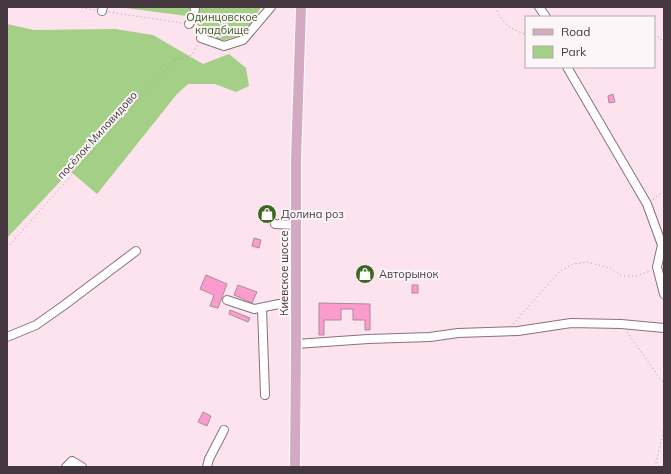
<svg xmlns="http://www.w3.org/2000/svg" width="671" height="474" font-family="Mulish,sans-serif">
<style>
.green{fill:#a3cf87}
.building{fill:#fc9ccd;stroke:#a98c9a}
.lines{fill:none;stroke-linecap:round;stroke-linejoin:round}
.minor-casing{stroke:#8b707d;stroke-width:10}
.major-casing{stroke:#fff;stroke-width:12}
.path{stroke:#ac99a1;stroke-width:1;stroke-dasharray:1 3;stroke-linecap:butt}
.minor{stroke:#fff;stroke-width:8}
.major{stroke:#d3aabf;stroke-width:10}
.labels{text-anchor:middle;stroke-width:4;stroke-linejoin:round;paint-order:stroke}
.park-label{font-size:11px;fill:#395a1f;stroke:#fcf6f9}
.street-label{font-size:11px;fill:#44383e;stroke:#fcf6f9}
.poi-label{font-size:11px;fill:#44383e;stroke:#fcf6f9;text-anchor:start}
</style>
<rect width="100%" height="100%" fill="#fce3ee"/>
<g class="green">
<path d="M118,7H261L250,25L239,36L221,41L206,37L196,23L187,16Z"/>
<path d="M7,24L34,30L115,29L153,35L203,64L229,54L246,68L249,86L236,92L215,84H188L177,94L97,194L70,171L7,238Z"/>
</g>
<g class="building">
<path d="M613,94L615,102L609,103L608,96Z"/>
<path d="M265,209L271,210L269,220L263,218Z"/>
<path d="M254,238L261,240L259,248L252,246Z"/>
<path d="M206,275L227,284L218,308L210,306L214,295L200,289Z"/>
<path d="M238,285L257,292L252,303L234,295Z"/>
<rect x="412" y="285" width="6" height="8"/>
<path d="M319,303L370,304V330H365V320H353V309H341V320H324V335H319Z"/>
<path d="M230,310L250,318L248,322L229,314Z"/>
<path d="M203,412L211,416L207,426L198,422Z"/>
</g>
<g class="lines">
<defs>
<g id="minor">
<path d="M539,7L546,17"/>
<path d="M102,11L103,7"/>
<path d="M189,24L194,16L195,7"/>
<path d="M201,38L224,46L243,40L271,7"/>
<path d="M567,67L647,204L662,245L657,267L664,294"/>
<path d="M275,224L296,225"/>
<path d="M227,300L254,309L279,304H296"/>
<path d="M262,308L265,395"/>
<path d="M7,337L36,325L63,306L136,251"/>
<path d="M296,344L368,339L430,337L458,333L518,331L571,323L621,324L664,328"/>
<path d="M66,467L72,461L82,467"/>
<path d="M207,467L209,459L224,430"/>
</g>
<path id="major" d="M295,467L296,344V160L301,7"/>
</defs>
<use href="#minor" class="minor-casing"/>
<use href="#major" class="major-casing"/>
<g class="path">
<path d="M78,7L95,10"/>
<path d="M495,7C504,25 508,27 526,35"/>
<path d="M109,12L182,23"/>
<path d="M654,35L659,37L664,44"/>
<path d="M653,199L664,191"/>
<path d="M7,248L174,60L192,55L197,45"/>
<path d="M513,324L559,272L573,264L587,262L610,268L622,276H636L650,271"/>
<path d="M627,332L664,384"/>
<path d="M655,467L663,433L664,422"/>
</g>
<use href="#minor" class="minor"/>
<use href="#major" class="major"/>
</g>
<defs>
<symbol id="shop-disc" viewBox="-11 -11 22 22"><circle r="9.5" fill="#3f6621" stroke="#fcf6f9"/><path d="M-5-2.5h2.3a2.7 3.5 0 0 1 5.4 0H5L5.5 6h-11ZM-1.5-2.5h3a1.5 2.3 0 0 0-3 0Z" fill="#fff"/></symbol>
</defs>
<g fill-rule="evenodd">
<use href="#shop-disc" x="256" y="203" width="22" height="22"/>
<use href="#shop-disc" x="354" y="263" width="22" height="22"/>
</g>
<g class="labels">
<g class="park-label">
<text x="222" y="21">Одинцовское<tspan x="222" dy="13">кладбище</tspan></text>
</g>
<g class="street-label">
<text transform="translate(97 135) rotate(-48)" y="4">посёлок Миловидово</text>
<text transform="translate(284 273) rotate(-90)" y="4">Киевское шоссе</text>
</g>
<g class="poi-label">
<text x="281" y="218">Долина роз</text>
<text x="379" y="278">Авторынок</text>
</g>
</g>
<rect width="671" height="474" fill="none" stroke="#44383e" stroke-width="16"/>
<rect x="525" y="16" width="130" height="52" fill="#fcf6f9" stroke="#b2aaae"/>
<rect x="533" y="29" width="20" height="6" fill="#d3aabf" stroke="#b2aaae"/>
<text x="561" y="36" font-size="12" fill="#44383e">Road</text>
<rect x="533" y="46" width="20" height="12" fill="#a3cf87" stroke="#b2aaae"/>
<text x="561" y="56" font-size="12" fill="#44383e">Park</text>
</svg>
